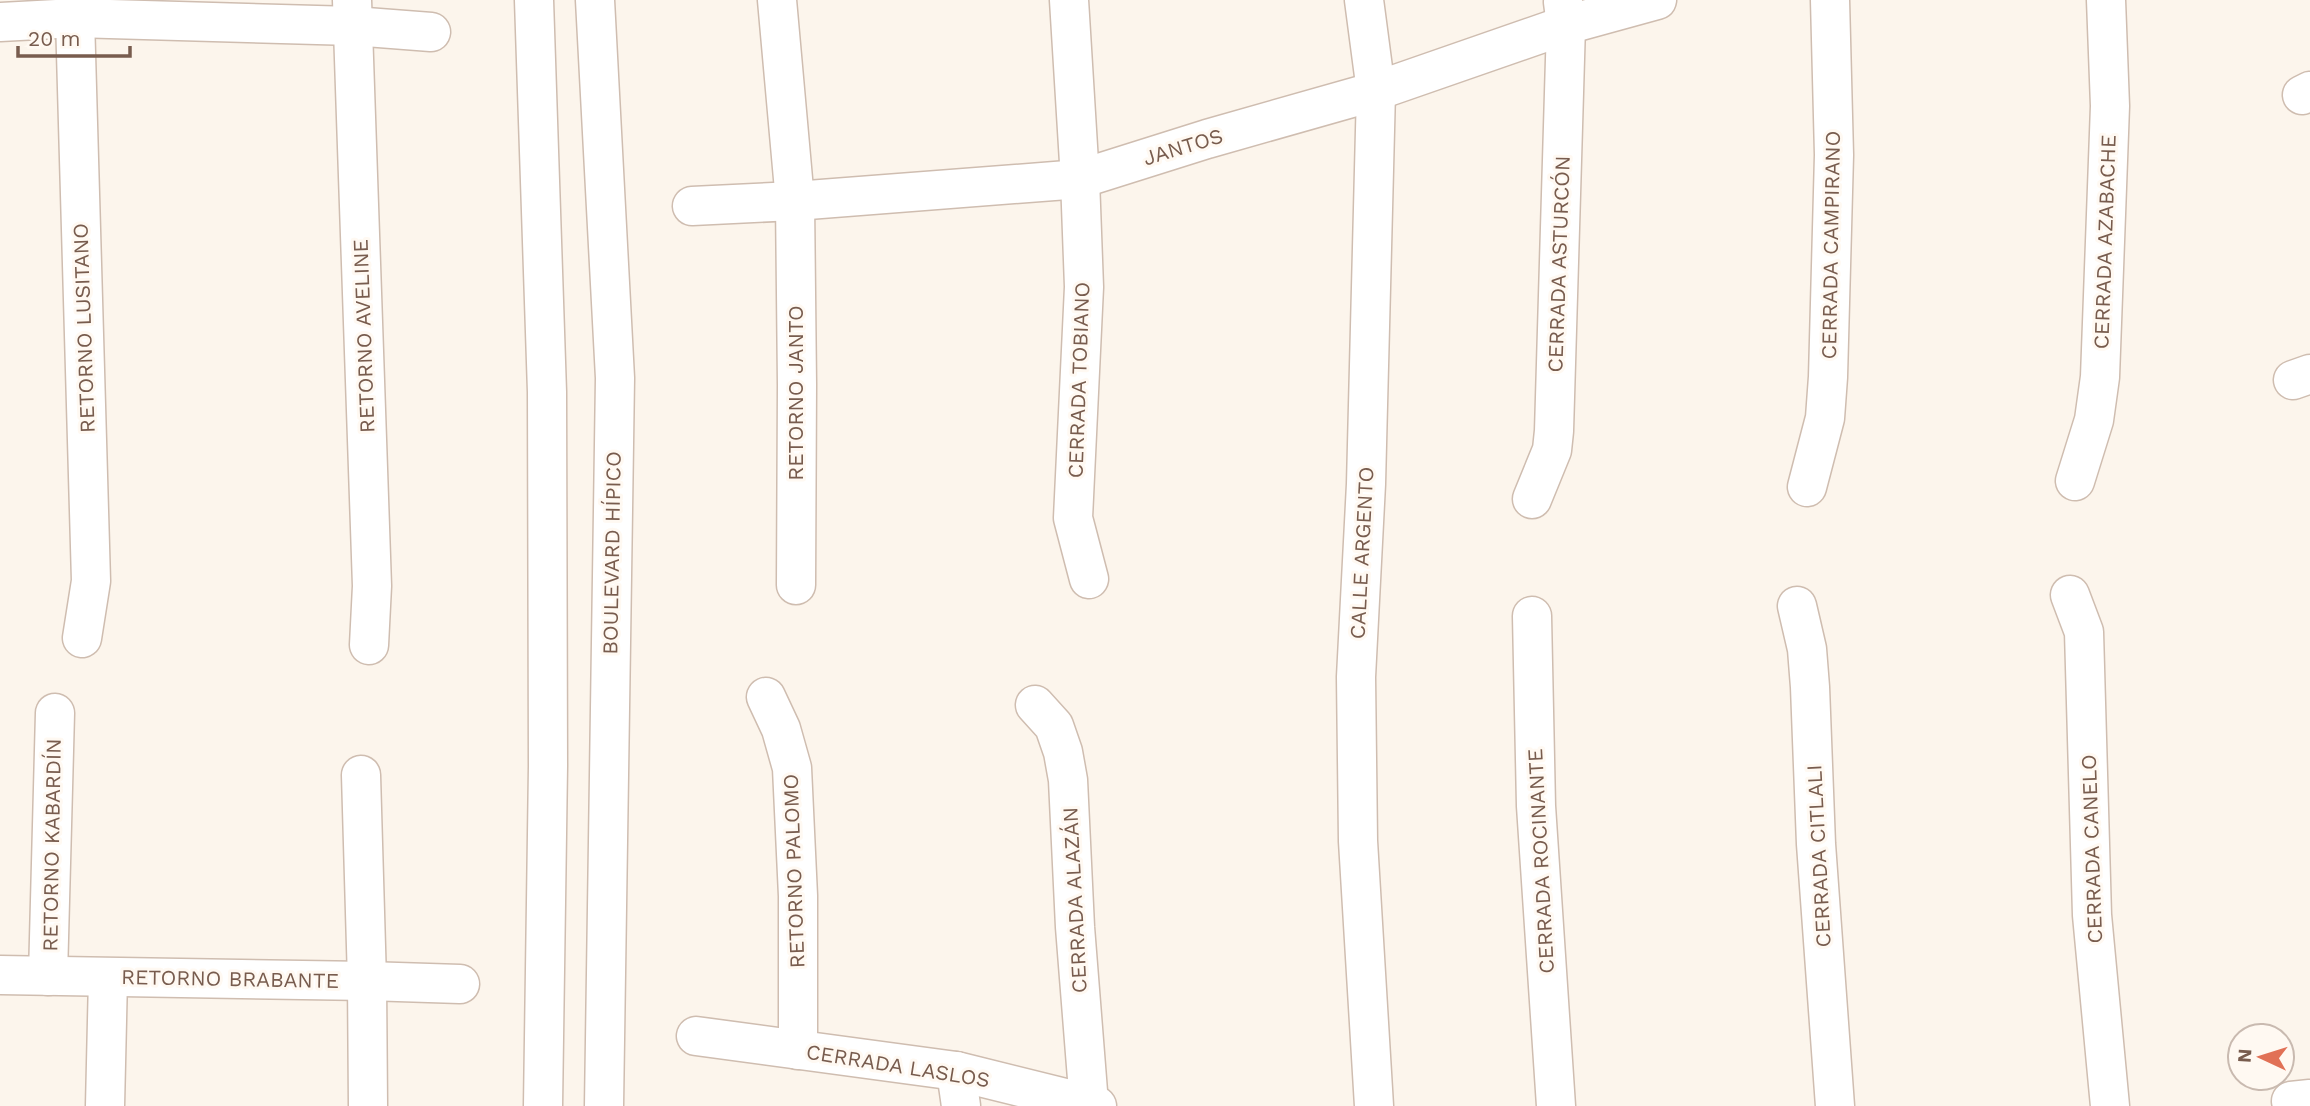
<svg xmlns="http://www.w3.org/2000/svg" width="2310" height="1106" font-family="'Work Sans',sans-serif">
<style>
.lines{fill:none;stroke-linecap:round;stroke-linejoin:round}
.minor-casing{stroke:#cfbdb0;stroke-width:41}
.minor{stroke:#fff;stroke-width:38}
.labels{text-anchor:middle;stroke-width:6;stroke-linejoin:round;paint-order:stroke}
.street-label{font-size:21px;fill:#785c4e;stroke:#fff9f2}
</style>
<rect width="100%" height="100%" fill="#fcf5ec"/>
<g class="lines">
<defs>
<g id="minor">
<path d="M352,0L372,586L369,645"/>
<path d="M534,0L547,392L548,766L543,1106"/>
<path d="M595,0L615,378L604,1106"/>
<path d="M777,0L795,201L797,385L796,585"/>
<path d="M1069,0L1080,179L1084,287L1073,518L1089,579"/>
<path d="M1364,0L1376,91L1366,484L1356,677L1358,841L1374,1106"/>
<path d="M75,18L91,581L82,638"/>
<path d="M0,22L75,18L353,26L431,32"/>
<path d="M2302,95L2310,91"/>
<path d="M692,206L795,201L1080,179L1207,139L1376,91L1566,25L1657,0"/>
<path d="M2293,380L2310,374"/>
<path d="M2075,481L2094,420L2100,377L2110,106L2106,0"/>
<path d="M1807,487L1825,418L1828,377L1834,155L1830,0"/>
<path d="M1532,499L1552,450L1554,431L1566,25L1563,2"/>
<path d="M2070,595L2084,632L2092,915L2110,1106"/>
<path d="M1797,606L1807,649L1810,687L1816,844L1835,1106"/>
<path d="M1532,616L1536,806L1556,1106"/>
<path d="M766,697L781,729L792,768L798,896V1050"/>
<path d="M1035,705L1054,726L1063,752L1068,780L1075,927L1089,1104"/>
<path d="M361,775L367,981L368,1106"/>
<path d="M0,975L367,981L460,984"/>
<path d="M48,976L55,713"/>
<path d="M696,1036L956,1071L1097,1106"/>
<path d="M956,1071L961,1106"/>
<path d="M2291,1101L2310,1099"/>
<path d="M105,1106L108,978"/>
</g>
</defs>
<use href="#minor" class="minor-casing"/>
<use href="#minor" class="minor"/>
</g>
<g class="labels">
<g class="street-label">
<text transform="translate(1183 147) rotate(-17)" y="7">JANTOS</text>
<text transform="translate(2105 242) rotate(-88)" y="7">CERRADA AZABACHE</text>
<text transform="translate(1831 245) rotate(-89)" y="7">CERRADA CAMPIRANO</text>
<text transform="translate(1559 264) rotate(-88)" y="7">CERRADA ASTURCÓN</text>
<text transform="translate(84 328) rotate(-92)" y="7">RETORNO LUSITANO</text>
<text transform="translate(364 336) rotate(-92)" y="7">RETORNO AVELINE</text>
<text transform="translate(1079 380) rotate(-88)" y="7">CERRADA TOBIANO</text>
<text transform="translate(796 393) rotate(-90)" y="7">RETORNO JANTO</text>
<text transform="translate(612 553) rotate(-89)" y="7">BOULEVARD HÍPICO</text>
<text transform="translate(1362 553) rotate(-87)" y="7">CALLE ARGENTO</text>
<text transform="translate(52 845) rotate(-89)" y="7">RETORNO KABARDÍN</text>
<text transform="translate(2092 849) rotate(-92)" y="7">CERRADA CANELO</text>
<text transform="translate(1819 856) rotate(-93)" y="7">CERRADA CITLALI</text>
<text transform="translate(1541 861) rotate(-93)" y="7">CERRADA ROCINANTE</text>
<text transform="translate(794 871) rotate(-92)" y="7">RETORNO PALOMO</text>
<text transform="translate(1075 900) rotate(-93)" y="7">CERRADA ALAZÁN</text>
<text transform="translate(230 979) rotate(1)" y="7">RETORNO BRABANTE</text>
<text transform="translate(898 1066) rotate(9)" y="7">CERRADA LASLOS</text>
</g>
</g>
<g transform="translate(2261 1057) rotate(274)"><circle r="33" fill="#fff9f2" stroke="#c9bab0" stroke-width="2"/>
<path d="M0-5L12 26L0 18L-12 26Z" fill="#e17156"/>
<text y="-10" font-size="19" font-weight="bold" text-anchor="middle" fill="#785c4e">N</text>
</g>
<path d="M18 46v10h112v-10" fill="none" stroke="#785c4e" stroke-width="3.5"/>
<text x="28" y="46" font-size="21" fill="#785c4e" stroke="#fff9f2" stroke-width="5" paint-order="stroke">20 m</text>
</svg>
